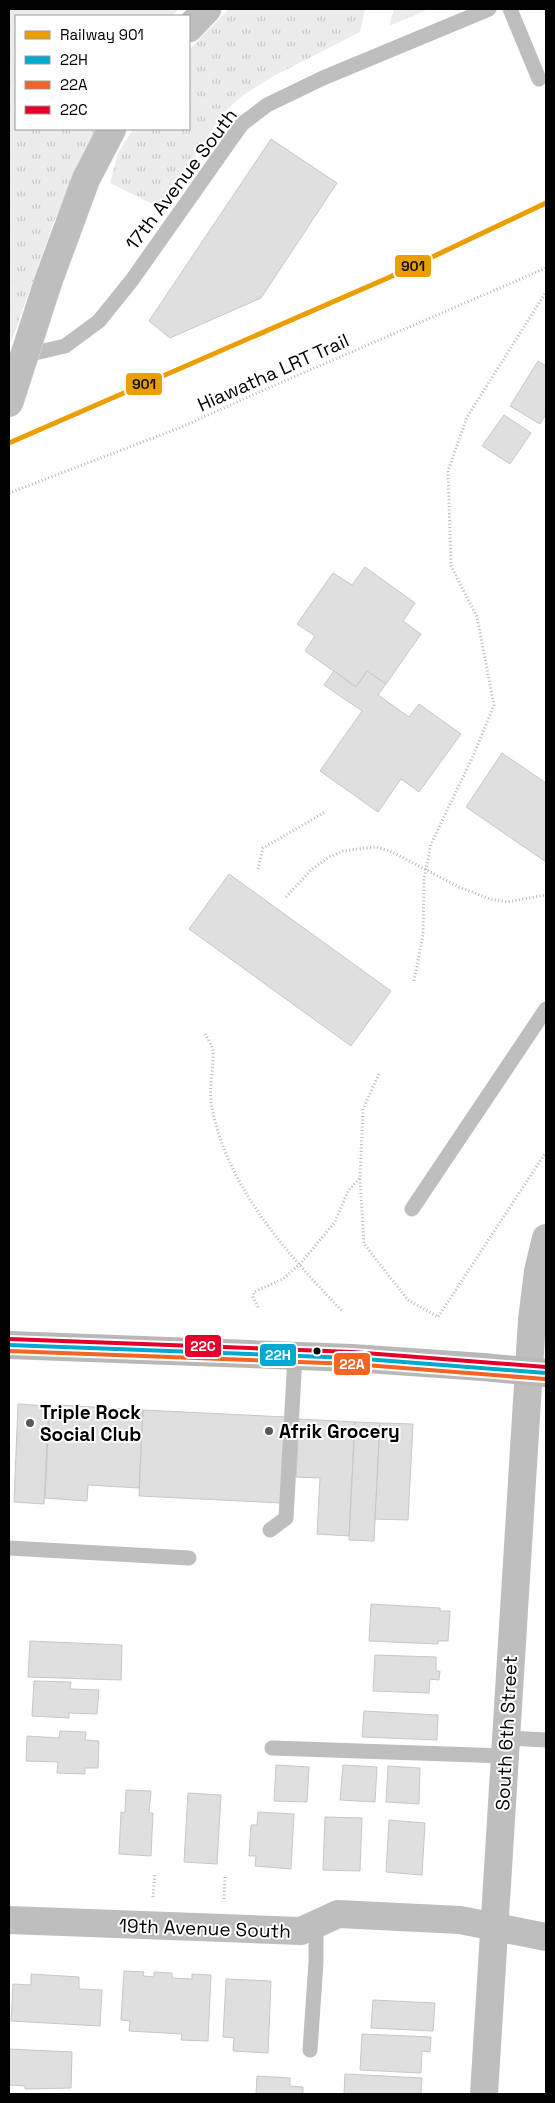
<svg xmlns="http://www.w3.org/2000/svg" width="555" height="2103" font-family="'Space Grotesk',sans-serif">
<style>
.grass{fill:url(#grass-tufts)}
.building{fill:#dfdfdf;stroke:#c7c7c7}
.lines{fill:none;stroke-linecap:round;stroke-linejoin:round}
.highway-casing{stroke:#dbdbdb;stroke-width:29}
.path{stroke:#b9b9b9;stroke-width:3;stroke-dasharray:1 2.5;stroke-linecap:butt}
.lane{stroke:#bebebe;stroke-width:15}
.street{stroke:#bebebe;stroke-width:28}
.secondary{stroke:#b8b8b8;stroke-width:28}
.highway{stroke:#bebebe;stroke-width:28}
.highway-bridge-casing{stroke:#dbdbdb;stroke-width:29;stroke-linecap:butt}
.highway-bridge{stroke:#bebebe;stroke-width:28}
.bus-1-casing{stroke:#fff;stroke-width:8}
.bus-2-casing{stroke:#fff;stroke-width:8}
.bus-3-casing{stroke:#fff;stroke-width:8}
.bus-1{stroke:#00a9ce;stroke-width:4}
.bus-2{stroke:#f26522;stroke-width:4}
.bus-3{stroke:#e4002b;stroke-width:4}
.rail-1-casing{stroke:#fff;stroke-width:9}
.rail-1{stroke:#eb9e00;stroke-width:5}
.bus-dot{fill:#000;stroke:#fff;stroke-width:2}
.poi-dot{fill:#595959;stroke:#fff;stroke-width:2}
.labels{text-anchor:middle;stroke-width:4;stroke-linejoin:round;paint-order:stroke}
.street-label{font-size:19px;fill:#000;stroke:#fff}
.poi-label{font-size:19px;font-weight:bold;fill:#000;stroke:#fff;text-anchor:start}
.line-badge{stroke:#fff;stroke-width:2}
.badge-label{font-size:14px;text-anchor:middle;font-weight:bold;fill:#fff}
.pale-badge-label{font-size:14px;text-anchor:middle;font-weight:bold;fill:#111}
</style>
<defs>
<pattern id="grass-tufts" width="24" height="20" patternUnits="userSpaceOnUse" patternTransform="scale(1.25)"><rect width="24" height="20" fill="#ececec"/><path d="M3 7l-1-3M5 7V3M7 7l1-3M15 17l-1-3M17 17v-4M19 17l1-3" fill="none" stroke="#c9c9c9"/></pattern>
</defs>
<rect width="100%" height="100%" fill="#fff"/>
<g class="grass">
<path d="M9,9H179L172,16H16V129H96L54,221L12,340H9Z"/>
<path d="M229,9H365L360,32L270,78L242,96L224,112L161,208L110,183L118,153L133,129H189V50Z"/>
<path d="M394,9H429L389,26Z"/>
</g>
<g class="building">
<path d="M271,139L337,183L261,298L170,338L149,321Z"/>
<path d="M538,361L546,366V414L540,424L510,406Z"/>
<path d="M504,415L531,433L510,464L482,446Z"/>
<path d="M365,567L415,603L403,621L421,634L386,684L367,671L356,687L305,651L315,636L297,624L333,573L352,585Z"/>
<path d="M334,671L356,687L367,671L386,684L378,695L409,717L419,704L461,734L419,792L401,779L378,812L320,771L362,711L324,685Z"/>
<path d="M502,753L546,783V862L466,807Z"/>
<path d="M229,874L391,991L351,1046L189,929Z"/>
<path d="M18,1404L49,1406L44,1504L14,1502Z"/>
<path d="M59,1405L143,1410L139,1488L88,1485L87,1501L45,1498L49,1414H59Z"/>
<path d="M143,1410L286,1417L282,1503L139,1496Z"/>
<path d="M299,1419L355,1422L349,1536L317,1534L320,1478L296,1477Z"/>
<path d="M355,1422L380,1423L374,1541L349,1540Z"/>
<path d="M380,1423L413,1424L408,1520L375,1519Z"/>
<path d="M371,1604L440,1608V1611H450L448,1641H438V1644L369,1641Z"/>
<path d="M30,1641L122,1645L121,1680L28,1677Z"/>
<path d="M375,1655L436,1657V1671H440L439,1680L430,1679L429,1693L373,1691Z"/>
<path d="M34,1681L71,1682L70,1689L99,1690L97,1714L69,1713V1718L32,1716Z"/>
<path d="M364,1711L438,1715L437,1740L362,1737Z"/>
<path d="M60,1731L86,1732L85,1740L99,1741L98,1768H85V1774L57,1773L58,1762L26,1761L27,1736L59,1738Z"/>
<path d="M276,1765L309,1767L307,1802L274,1801Z"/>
<path d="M343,1765L377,1767L375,1802L340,1800Z"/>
<path d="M388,1766L420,1768L419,1804L386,1802Z"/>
<path d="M126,1790L151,1791L149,1813H153L151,1856L119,1854L121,1812L125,1813Z"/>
<path d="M188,1793L221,1795L217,1864L184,1862Z"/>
<path d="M258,1812L294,1814L291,1869L255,1866L256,1856H249L251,1825H257Z"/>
<path d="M325,1817L362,1818L360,1871L323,1870Z"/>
<path d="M389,1820L425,1823L422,1875L386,1872Z"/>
<path d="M124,1971L144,1972L143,1976L154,1977V1972L172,1973V1978L192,1979V1974L211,1975L208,2041L181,2040L182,2034L129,2031L130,2021L121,2020Z"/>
<path d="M31,1974L79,1977V1989L102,1990L100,2026L11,2021L13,1984L31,1985Z"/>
<path d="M226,1979L271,1981L268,2053L233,2051L234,2038L223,2037Z"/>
<path d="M373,2000L435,2003L433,2031L371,2028Z"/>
<path d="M362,2034L431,2037L430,2052L422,2051L421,2073L360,2070Z"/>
<path d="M9,2049L72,2052L71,2088L25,2089V2086L9,2085Z"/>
<path d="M345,2074L422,2078L421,2094H344Z"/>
<path d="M257,2076L290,2078V2086L303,2087V2094H256Z"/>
</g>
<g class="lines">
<defs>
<g id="highway">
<path d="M189,28L207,9"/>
<path d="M48,282L86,179L112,129"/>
</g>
</defs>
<use href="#highway" class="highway-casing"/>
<g class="path">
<path d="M9,493L179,428L282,382L546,268"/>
<path d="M258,869L263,848L325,812"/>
<path d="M286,897L311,870L329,857L343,851L376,847L390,851L459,887L490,899L507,902L546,895"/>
<path d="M414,981L423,935L424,879L431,844L474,754L494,705L477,617L451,566L448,471L467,417L546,292"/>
<path d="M205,1034C208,1039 212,1045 213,1051C214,1070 208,1089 212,1108C228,1189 287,1253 342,1311"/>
<path d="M379,1074L363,1109L360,1178L364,1244L408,1300L438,1317L546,1152"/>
<path d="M258,1307L253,1297L254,1292L283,1279L300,1264L335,1222L348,1191L360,1178"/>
<path d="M153,1897L155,1873"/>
<path d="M224,1899L225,1877"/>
</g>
<g class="lane">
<path d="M510,9L539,79"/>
<path d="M9,359L65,346L99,321L132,280L242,124L267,105L323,78L489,9"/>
<path d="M412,1209L546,1009"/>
<path d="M270,1530L286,1518L295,1356"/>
<path d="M9,1548L189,1558"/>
<path d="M507,1738L546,1740"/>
<path d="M272,1748L505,1756"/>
<path d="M310,2050L316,1962V1924"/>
</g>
<g class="street">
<path d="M9,1920L301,1931L338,1914L460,1920L546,1937"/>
<path d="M484,2094L532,1320L538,1271L546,1238"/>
</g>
<path class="secondary" d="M9,1345L352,1358L483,1367L546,1373"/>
<use href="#highway" class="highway"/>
<defs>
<path id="highway-bridge" d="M9,403L48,282"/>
</defs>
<use href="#highway-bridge" class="highway-bridge-casing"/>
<use href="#highway-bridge" class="highway-bridge"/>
<defs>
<path id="bus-1" d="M9,1345L352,1358L546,1373"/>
<path id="bus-2" d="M9,1351L352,1364L545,1379"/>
<path id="bus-3" d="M9,1339L352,1352L546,1367"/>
</defs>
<use href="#bus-1" class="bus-1-casing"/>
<use href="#bus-2" class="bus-2-casing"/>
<use href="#bus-3" class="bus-3-casing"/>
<use href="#bus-1" class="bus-1"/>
<use href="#bus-2" class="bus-2"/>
<use href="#bus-3" class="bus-3"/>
<defs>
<path id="rail-1" d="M9,443L390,277L546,203"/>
</defs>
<use href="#rail-1" class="rail-1-casing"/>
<use href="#rail-1" class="rail-1"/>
</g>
<circle class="bus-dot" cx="317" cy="1351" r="4.5"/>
<g class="poi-dot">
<circle cx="30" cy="1423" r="5"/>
<circle cx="269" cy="1431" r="5"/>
</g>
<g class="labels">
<g class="street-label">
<text transform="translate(181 179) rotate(-53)" y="7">17th Avenue South</text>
<text transform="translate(273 372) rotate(-24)" y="7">Hiawatha LRT Trail</text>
<text transform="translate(506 1733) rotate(-87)" y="7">South 6th Street</text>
<text transform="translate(205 1928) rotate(2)" y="7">19th Avenue South</text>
</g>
<g class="poi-label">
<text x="40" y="1419">Triple Rock<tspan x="40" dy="22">Social Club</tspan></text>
<text x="279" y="1438">Afrik Grocery</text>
</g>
</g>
<g class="line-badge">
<rect x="394" y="254" width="38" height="24" rx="5" fill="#eb9e00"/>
<rect x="125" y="372" width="38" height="24" rx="5" fill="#eb9e00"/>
<rect x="184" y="1334" width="38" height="24" rx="5" fill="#e4002b"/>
<rect x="259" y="1343" width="38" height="24" rx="5" fill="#00a9ce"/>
<rect x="333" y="1352" width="38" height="24" rx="5" fill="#f26522"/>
</g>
<g class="badge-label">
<text x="203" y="1351">22C</text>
<text x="278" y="1360">22H</text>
<text x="352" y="1369">22A</text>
</g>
<g class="pale-badge-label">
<text x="413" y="271">901</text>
<text x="144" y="389">901</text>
</g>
<rect width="555" height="2103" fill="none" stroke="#000000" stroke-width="20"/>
<rect x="15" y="15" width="175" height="115" fill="#ffffff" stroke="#999999"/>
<rect x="25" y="31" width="25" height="8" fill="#eb9e00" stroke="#999999"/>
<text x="60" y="40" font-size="15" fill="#000000">Railway 901</text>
<rect x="25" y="56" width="25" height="8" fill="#00a9ce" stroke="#999999"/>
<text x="60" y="65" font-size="15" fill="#000000">22H</text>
<rect x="25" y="81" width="25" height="8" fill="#f26522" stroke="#999999"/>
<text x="60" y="90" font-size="15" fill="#000000">22A</text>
<rect x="25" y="106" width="25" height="8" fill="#e4002b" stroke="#999999"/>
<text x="60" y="115" font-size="15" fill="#000000">22C</text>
</svg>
